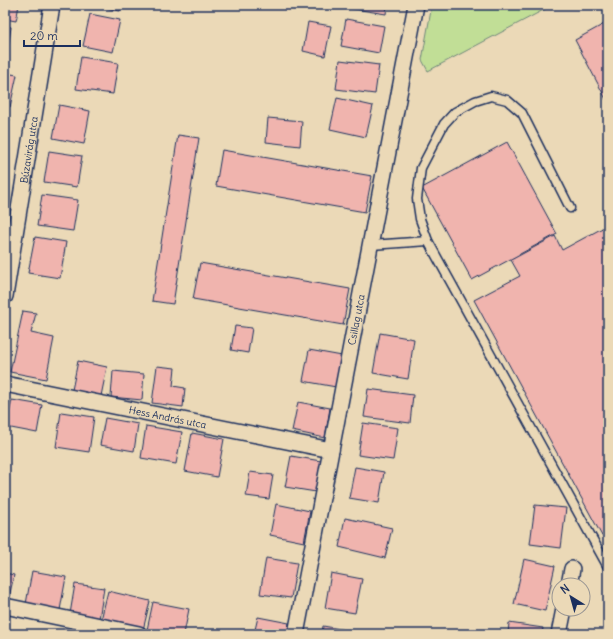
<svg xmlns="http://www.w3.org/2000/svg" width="613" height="639" font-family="Delius,sans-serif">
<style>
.green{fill:#c1de96;stroke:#6e867a}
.building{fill:#f0b4ae;stroke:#1b2f5e}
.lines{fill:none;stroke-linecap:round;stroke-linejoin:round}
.lane-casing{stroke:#1b2f5e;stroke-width:11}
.street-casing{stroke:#1b2f5e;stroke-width:18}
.lane{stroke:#ebd9b7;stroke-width:8}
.street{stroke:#ebd9b7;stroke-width:15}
.labels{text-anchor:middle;stroke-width:4;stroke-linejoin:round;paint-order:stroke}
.street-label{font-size:10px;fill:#1b2f5e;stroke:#ebd9b7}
</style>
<rect width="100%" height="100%" fill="#ebd9b7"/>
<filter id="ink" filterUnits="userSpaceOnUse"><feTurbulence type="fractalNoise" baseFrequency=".025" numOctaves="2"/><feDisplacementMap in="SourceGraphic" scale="8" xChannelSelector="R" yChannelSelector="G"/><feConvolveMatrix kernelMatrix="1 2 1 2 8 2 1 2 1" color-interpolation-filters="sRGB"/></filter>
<g filter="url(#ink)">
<path class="green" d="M432,5H553L428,71L422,60Z"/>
<g class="building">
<path d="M5,5H19L16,21L5,19Z"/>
<path d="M91,5H121L120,11Z"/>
<path d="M348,5H387L386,14L348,8Z"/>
<path d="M90,14L120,20L113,52L83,46Z"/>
<path d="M346,19L384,26L379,53L341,46Z"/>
<path d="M308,22L331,26L325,56L303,51Z"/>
<path d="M606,23L608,27V103L575,40Z"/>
<path d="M5,26L11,27L7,56H5Z"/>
<path d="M81,57L118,63L113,94L76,89Z"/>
<path d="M340,60L379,65L375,94L336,89Z"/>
<path d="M5,73L17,75L10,107L5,106Z"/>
<path d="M337,98L373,106L366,137L330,129Z"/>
<path d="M59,105L90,111L84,144L53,138Z"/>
<path d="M5,118L10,119L5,142Z"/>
<path d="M268,118L302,121L300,146L266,142Z"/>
<path d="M178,135L199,138L173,304L152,301Z"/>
<path d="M507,142L557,234L472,280L422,188Z"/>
<path d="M222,150L372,176L365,212L216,186Z"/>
<path d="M49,151L82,156L77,187L44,182Z"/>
<path d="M42,195L78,200L73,231L37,226Z"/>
<path d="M608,225V533L602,536L474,300L520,276L511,260L555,236L562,250Z"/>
<path d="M35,237L66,242L60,278L28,273Z"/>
<path d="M200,263L350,289L343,325L193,299Z"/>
<path d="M23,311L36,313L31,333L54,338L46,379L10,372Z"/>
<path d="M235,326L252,328L248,353L231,350Z"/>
<path d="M380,333L414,339L408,379L373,373Z"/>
<path d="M309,350L342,356L336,387L303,381Z"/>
<path d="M78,361L107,367L101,396L72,390Z"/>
<path d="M157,366L175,368L173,386L185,388L183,407L152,403Z"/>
<path d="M113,371L144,374L142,400L111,397Z"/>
<path d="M368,389L413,395L410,423L364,417Z"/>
<path d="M12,400L42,405L37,433L6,427Z"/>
<path d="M298,402L330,408L325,438L292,431Z"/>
<path d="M61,412L94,417L89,452L56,447Z"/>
<path d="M105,418L138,424L134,451L100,445Z"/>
<path d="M363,423L398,428L393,460L358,455Z"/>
<path d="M146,426L182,432L176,464L141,458Z"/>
<path d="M192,433L224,439L217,477L185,471Z"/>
<path d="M291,456L321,461L316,492L285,487Z"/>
<path d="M355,467L384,472L379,503L349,498Z"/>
<path d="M250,472L273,475L269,499L246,496Z"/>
<path d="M276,504L310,511L304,542L270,535Z"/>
<path d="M535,505L566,508L561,548L530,544Z"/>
<path d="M345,518L392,528L385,558L339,547Z"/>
<path d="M266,558L297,563L291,598L260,594Z"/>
<path d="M524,559L555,566L545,611L514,604Z"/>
<path d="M32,571L66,577L60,610L26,604Z"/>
<path d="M5,573L14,575L8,602L5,601Z"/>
<path d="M331,573L362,579L355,613L325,608Z"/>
<path d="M75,584L104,588L99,619L70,614Z"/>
<path d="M108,591L150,601L143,630L101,620Z"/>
<path d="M153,602L189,609L184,634H169L147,630Z"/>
<path d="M258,617L289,623L287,634H254Z"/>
<path d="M509,623L543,628L542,634H508Z"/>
<path d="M323,626L357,632V634H322Z"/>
<path d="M24,630L48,634H24Z"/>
</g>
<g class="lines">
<defs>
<g id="lane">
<path d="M570,208L522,113L507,100L491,96L475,101L455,112L444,124L421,168L417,199L420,219L428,241L608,567"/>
<path d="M371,245L428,241"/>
</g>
<g id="street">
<path id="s1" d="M5,296L52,5"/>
<path id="s2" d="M5,384L331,450"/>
<path d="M569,585L572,569"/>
<path d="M5,606L139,634"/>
<path id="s3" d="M296,634L416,5"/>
<path d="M559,634L564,609"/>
</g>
</defs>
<use href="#lane" class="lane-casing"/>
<use href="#street" class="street-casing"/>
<use href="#lane" class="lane"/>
<use href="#street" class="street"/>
</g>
</g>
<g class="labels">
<g class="street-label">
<text dy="4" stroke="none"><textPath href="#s1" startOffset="148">Búzavirág utca</textPath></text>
<text dy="4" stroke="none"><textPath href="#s3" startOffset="320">Csillag utca</textPath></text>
<text dy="4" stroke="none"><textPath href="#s2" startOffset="166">Hess András utca</textPath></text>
</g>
</g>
<rect width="613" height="639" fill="none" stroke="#ebd9b7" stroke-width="20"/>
<rect x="10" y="10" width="593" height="619" fill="none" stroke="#1b2f5e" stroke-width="1.5" filter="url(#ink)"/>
<g transform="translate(571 597) rotate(323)"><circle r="19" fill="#ebd9b7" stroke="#989593"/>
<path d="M0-3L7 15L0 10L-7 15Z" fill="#1b2f5e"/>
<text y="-6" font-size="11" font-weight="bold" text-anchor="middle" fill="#1b2f5e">N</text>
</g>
<path d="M24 40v6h56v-6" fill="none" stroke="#1b2f5e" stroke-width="2"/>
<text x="30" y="40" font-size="12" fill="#1b2f5e" stroke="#ebd9b7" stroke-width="3" paint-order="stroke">20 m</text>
</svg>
